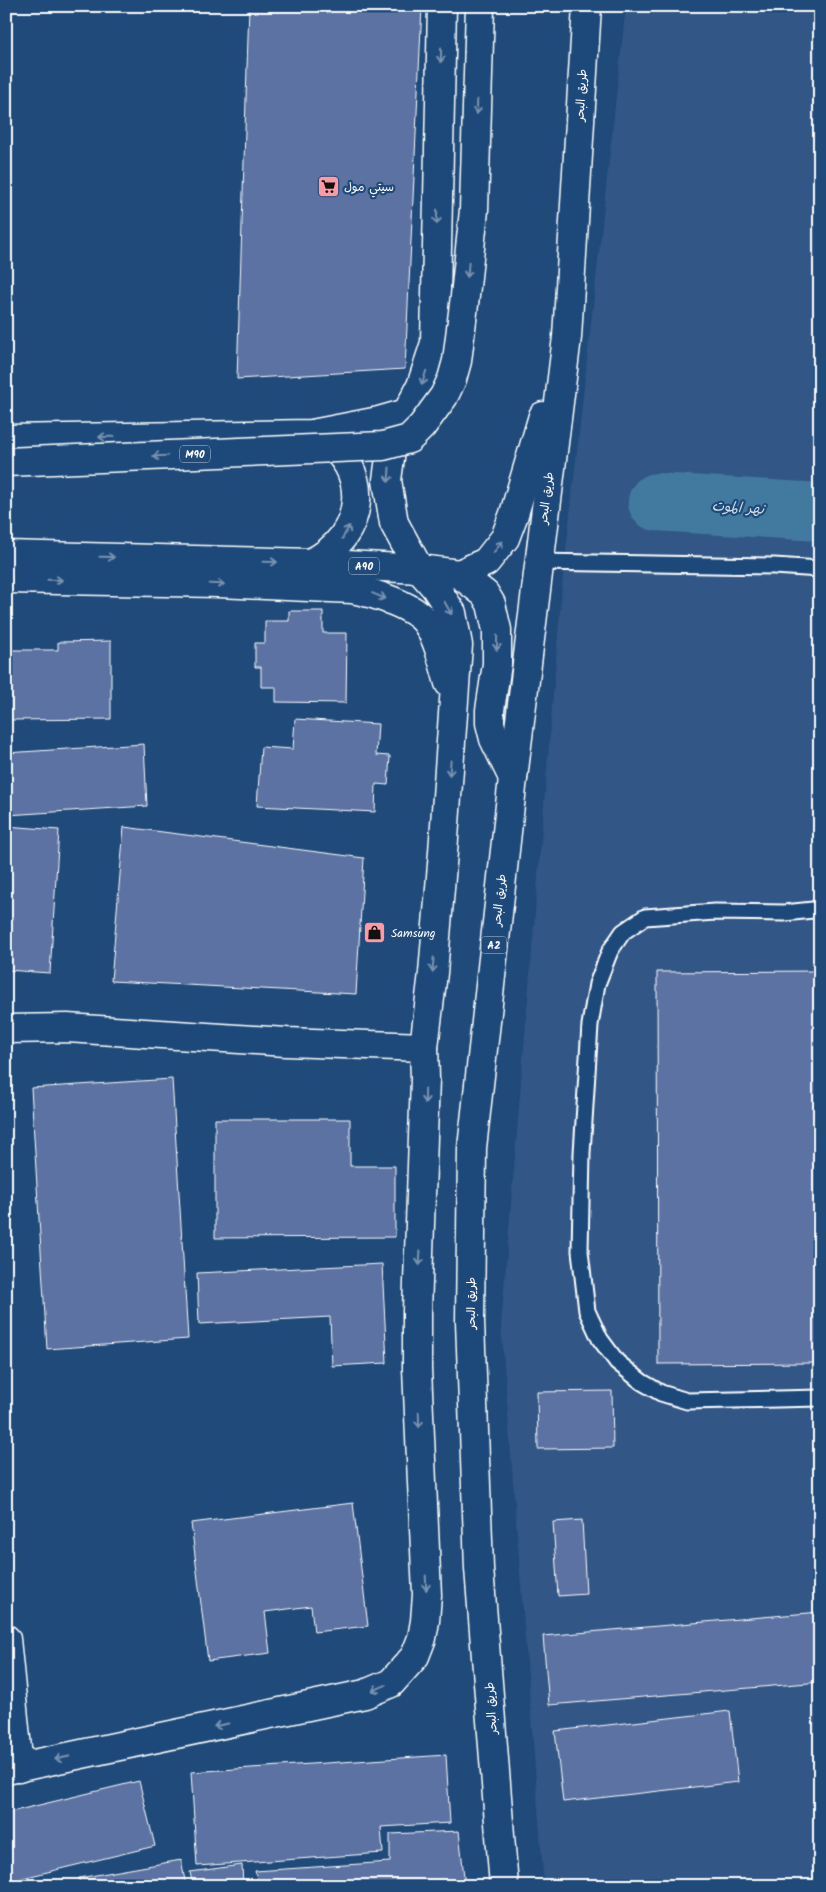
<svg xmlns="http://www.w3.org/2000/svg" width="826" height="1892" font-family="Kalam,'Playpen Sans Arabic',sans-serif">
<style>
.built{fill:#315686}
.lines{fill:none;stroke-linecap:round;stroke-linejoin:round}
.river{stroke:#437a9f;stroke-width:58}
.building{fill:#5c72a3;stroke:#fff}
.lane-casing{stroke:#fff;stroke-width:19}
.street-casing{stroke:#fff;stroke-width:31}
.secondary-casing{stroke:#fff;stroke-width:31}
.highway-casing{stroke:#fff;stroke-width:31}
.lane{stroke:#1f4a7a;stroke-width:15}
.street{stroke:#1f4a7a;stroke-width:28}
.secondary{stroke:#1f4a7a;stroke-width:28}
.highway{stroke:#1f4a7a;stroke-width:28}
.highway-bridge-casing{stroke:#fff;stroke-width:31;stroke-linecap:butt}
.highway-bridge{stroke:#1f4a7a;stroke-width:28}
.oneway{stroke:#7992af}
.labels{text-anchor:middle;stroke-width:4.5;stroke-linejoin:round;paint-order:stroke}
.shield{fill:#1f4a7a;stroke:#bcc9d7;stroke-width:1}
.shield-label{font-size:11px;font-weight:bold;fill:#fff}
.street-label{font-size:12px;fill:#fff;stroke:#1f4a7a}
.poi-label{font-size:12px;fill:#fff;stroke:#1f4a7a;text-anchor:start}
.water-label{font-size:14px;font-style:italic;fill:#d0dee7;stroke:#1f4a7a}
</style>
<rect width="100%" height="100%" fill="#1f4a7a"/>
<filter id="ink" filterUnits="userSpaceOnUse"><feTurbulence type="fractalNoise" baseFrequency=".02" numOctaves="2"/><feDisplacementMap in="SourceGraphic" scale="10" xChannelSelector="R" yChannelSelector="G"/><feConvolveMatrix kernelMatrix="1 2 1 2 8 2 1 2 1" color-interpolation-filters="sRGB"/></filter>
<g filter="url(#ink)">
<path class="built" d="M626,6H820V1886H544L501,1325L562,586Z"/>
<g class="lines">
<path class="river" d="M657,502L820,512"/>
</g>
<g class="building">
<path d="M249,6H422L405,369L237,379Z"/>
<path d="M289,611H323V633H347L346,703L276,702V687H261V667H255V643H265V621H289Z"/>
<path d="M111,641V719L9,720V650H58V642Z"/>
<path d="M295,719L378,724L376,755L390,756L388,785L376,784L375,812L257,806L261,747L293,749Z"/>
<path d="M144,744L147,806L7,815L6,753Z"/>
<path d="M6,826L59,830L50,973L6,970Z"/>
<path d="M124,827L364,858L356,994L111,981Z"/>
<path d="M820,971V1363L658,1364L657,972Z"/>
<path d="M172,1079L188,1339L47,1349L31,1088Z"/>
<path d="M215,1119H350V1166H395V1237L215,1238Z"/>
<path d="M382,1264L387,1363L332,1366L330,1317L199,1324L197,1273Z"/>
<path d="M612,1391L613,1448L538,1449L537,1392Z"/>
<path d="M353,1503L368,1626L314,1632L311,1606L265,1612L270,1653L208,1661L191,1523Z"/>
<path d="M582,1520L586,1594L558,1596L553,1522Z"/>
<path d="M820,1612V1682L549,1705L543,1636Z"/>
<path d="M730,1711L738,1782L563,1802L555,1731Z"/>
<path d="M446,1755L450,1823L381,1827L383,1853L197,1866L191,1772Z"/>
<path d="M139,1781L155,1846L6,1882V1813Z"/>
<path d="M459,1831L465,1886H259L255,1871L390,1862V1834Z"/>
<path d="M181,1860L186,1886H80L79,1878Z"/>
<path d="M242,1865L243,1886H193L190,1872Z"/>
</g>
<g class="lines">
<defs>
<g id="lane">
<path d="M538,562L774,566L820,569"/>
<path d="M820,907L813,910L784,913L715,912L645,917L623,932L610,951L597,984L590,1025L582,1153L580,1251L587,1311L600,1339L617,1362L642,1382L661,1393L687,1401L820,1398"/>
</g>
<g id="street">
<path d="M6,1029L67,1028L286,1042L424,1047"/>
<path d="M6,1639L19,1768"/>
</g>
<g id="secondary">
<path d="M6,439L312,434L379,421L407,413L421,386L435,343L442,6"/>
<path d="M310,563C366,538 374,466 318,437"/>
<path d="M6,579L218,583L352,589C373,593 417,606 428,625C439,642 443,663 449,683"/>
<path d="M6,1770L365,1694L391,1683L415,1656L422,1638L425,1621L427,1595L417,1369V1311L425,1079L424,1047L433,973L443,852L458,645L452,613L435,587L419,569L394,523L387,480L392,443L407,413"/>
</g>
<g id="highway">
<path d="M6,555L310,563L419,569L459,574L485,594L491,604L497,630V664L490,710V723L494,739L513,778"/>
<path d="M459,574L486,562L505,538L514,514L543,416"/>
<path d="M504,1886L479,1568L470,1321L472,1148L513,778L567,337L587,6"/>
</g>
</defs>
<use href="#lane" class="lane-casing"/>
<use href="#street" class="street-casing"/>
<use href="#secondary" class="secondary-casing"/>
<use href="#highway" class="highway-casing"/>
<use href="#lane" class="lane"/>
<use href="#street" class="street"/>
<use href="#secondary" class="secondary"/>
<use href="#highway" class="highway"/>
<defs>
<path id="highway-bridge" d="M6,462L383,446L409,439L422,426L444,396L452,379L457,361L465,296L474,210L480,6"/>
</defs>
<use href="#highway-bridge" class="highway-bridge-casing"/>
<use href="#highway-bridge" class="highway-bridge"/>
</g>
<defs><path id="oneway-shaft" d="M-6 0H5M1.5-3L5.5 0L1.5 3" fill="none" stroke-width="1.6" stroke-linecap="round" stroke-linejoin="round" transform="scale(1.25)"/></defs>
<g class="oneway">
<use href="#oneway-shaft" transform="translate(441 55) rotate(91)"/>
<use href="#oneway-shaft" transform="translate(477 107) rotate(92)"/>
<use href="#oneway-shaft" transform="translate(437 217) rotate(91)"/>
<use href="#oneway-shaft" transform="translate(468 270) rotate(95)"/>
<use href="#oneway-shaft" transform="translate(424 378) rotate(107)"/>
<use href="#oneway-shaft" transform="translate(106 437) rotate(179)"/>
<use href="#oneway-shaft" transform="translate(160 456) rotate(178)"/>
<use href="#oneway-shaft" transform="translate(389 475) rotate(94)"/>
<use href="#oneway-shaft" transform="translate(346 532) rotate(-61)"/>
<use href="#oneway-shaft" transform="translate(498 547) rotate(-52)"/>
<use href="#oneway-shaft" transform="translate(107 557) rotate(1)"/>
<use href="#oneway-shaft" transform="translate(270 562) rotate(1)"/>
<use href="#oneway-shaft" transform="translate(55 580) rotate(1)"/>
<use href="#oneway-shaft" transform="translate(217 584) rotate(2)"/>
<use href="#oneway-shaft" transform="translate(379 596) rotate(22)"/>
<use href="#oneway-shaft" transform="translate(448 608) rotate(61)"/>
<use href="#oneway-shaft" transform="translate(497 643) rotate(91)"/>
<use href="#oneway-shaft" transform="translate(450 768) rotate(95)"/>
<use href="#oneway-shaft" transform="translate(433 965) rotate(95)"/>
<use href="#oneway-shaft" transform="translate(425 1096) rotate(91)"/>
<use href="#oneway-shaft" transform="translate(420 1258) rotate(93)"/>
<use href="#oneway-shaft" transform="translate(419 1420) rotate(88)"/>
<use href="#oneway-shaft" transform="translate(426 1583) rotate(88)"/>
<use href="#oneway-shaft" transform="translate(379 1688) rotate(157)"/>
<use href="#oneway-shaft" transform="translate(221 1725) rotate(168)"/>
<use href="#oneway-shaft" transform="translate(62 1758) rotate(168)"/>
</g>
</g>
<defs>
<symbol id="supermarket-square" viewBox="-11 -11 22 22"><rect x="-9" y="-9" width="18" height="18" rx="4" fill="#ff9aa2" stroke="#1f4a7a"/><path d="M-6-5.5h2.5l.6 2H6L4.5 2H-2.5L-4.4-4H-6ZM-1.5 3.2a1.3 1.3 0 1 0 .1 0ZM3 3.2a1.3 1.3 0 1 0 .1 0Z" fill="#111"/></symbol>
<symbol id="shop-square" viewBox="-11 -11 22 22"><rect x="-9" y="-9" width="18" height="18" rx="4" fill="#ff9aa2" stroke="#1f4a7a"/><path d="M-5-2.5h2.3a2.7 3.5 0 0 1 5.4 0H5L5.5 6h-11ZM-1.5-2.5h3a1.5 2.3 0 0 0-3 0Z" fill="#111"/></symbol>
</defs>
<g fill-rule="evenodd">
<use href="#supermarket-square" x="316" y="174" width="25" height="25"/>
<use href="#shop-square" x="362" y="920" width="25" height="25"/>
</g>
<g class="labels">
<g class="shield">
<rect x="180" y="445.5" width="30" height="17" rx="4"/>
<rect x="349" y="557.5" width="30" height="17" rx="4"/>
<rect x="481.5" y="936.5" width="25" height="17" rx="4"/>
</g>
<g class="shield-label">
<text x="195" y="458">M90</text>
<text x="364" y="570">A90</text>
<text x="494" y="949">A2</text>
</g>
<g class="street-label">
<text transform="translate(581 95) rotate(-87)" y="4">طريق البحر</text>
<text transform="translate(546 498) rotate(-83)" y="4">طريق البحر</text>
<text transform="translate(499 900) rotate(-84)" y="4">طريق البحر</text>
<text transform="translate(471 1303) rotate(-90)" y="4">طريق البحر</text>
<text transform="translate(491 1708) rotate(-94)" y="4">طريق البحر</text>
</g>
<g class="poi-label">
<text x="344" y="191">سيتي مول</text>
<text x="391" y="937">Samsung</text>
</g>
<g class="water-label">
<text transform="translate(738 507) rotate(4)" y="5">نهر الموت</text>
</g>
</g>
<rect width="826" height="1892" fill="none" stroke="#1f4a7a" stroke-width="25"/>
<rect x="12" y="12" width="801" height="1867" fill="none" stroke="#fff" stroke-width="2" filter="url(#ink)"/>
</svg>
